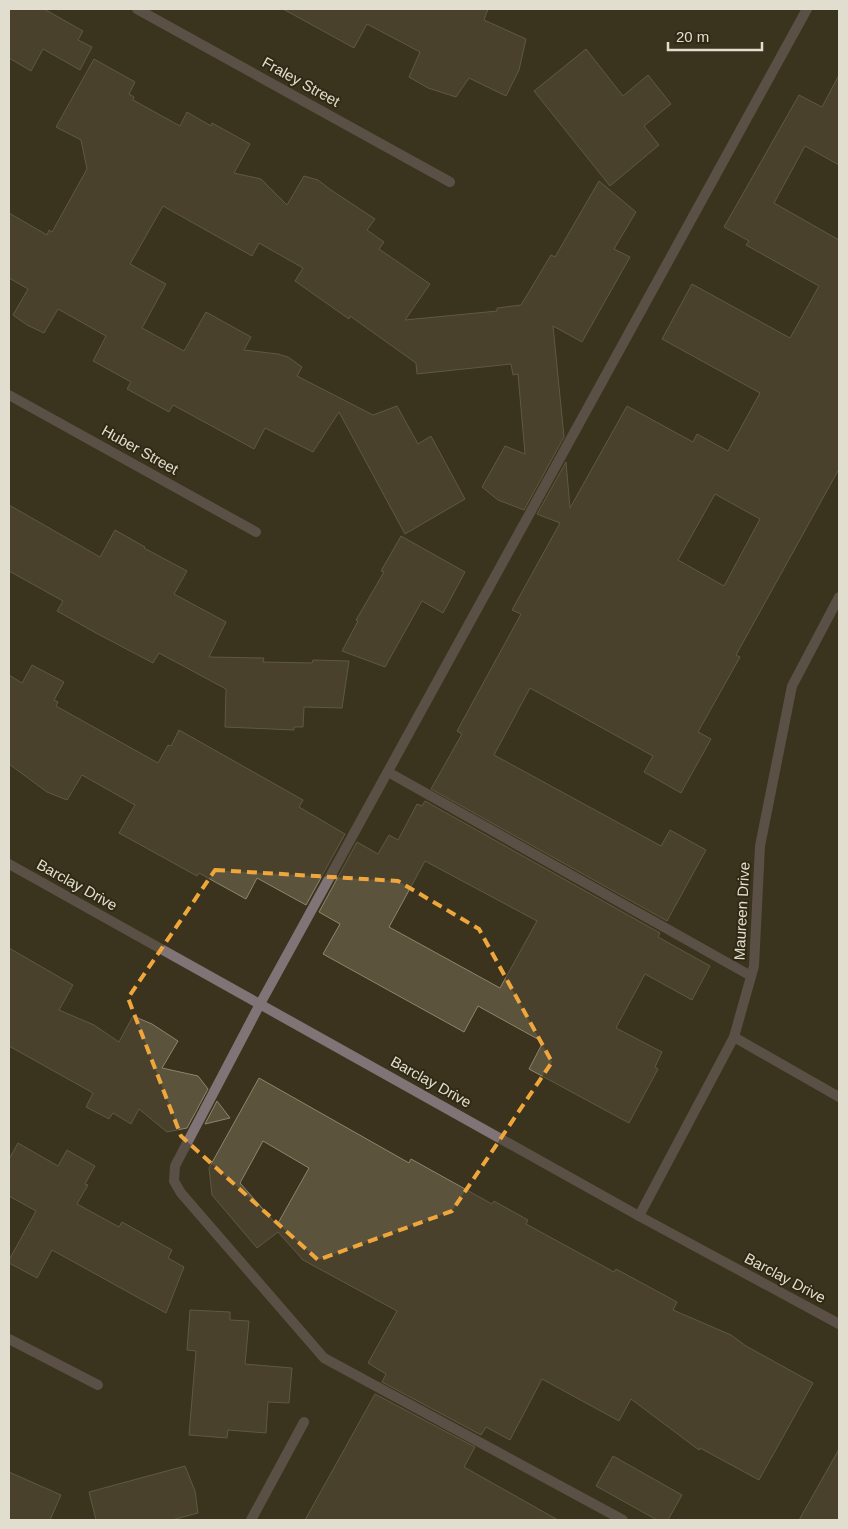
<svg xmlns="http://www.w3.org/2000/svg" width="848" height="1529" font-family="Arial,sans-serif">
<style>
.building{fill:#5b533c;stroke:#8d856c;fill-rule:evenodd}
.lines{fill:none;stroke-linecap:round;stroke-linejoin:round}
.service{stroke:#817476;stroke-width:10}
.minor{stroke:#817476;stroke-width:10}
.marked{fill:none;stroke:#efa73d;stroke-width:4;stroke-dasharray:10 6;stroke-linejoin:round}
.labels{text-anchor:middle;stroke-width:4;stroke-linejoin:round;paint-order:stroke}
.street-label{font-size:15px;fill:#e1ddcf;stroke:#302913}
</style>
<rect width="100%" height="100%" fill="#3b331d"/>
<g class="building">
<path d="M9,9H44L83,31L78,40L92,47L80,70L43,49L31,71L9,58Z"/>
<path d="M283,9H488L484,20L526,39L519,70L506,96L469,78L456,97L428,88L409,77L420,52L367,24L354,48Z"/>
<path d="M586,49L623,96L648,75L671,104L644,126L659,145L610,186L534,91Z"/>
<path d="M94,59L135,82L129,94L134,97L133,100L180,126L187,112L211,126L212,123L250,144L234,173L261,179L287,205L304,176L318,180L331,190L375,219L367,230L384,242L379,249L430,284L405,320L497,311V308L521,305L551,255L555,257L599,181L636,212L614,249L630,257L582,342L553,326L564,437L524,510L498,500L482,487L505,446L525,454L518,374L513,375L511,364L417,374L416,363L350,316L349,319L295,281L303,268L259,243L252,256L163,206L130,264L166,284L142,328L184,351L206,312L251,337L244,350L278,354L288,357L302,367L297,376L373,415L397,406L418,444L431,436L465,499L405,534L339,412L313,452L265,428L254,449L173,405L169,412L127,389L131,382L93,361L106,336L58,309L44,333L27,325L13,315L28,289L9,278V213L47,235L49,230L52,232L87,169L81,140L56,127Z"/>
<path d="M839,75V165L805,146L774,203L839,240V469L736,655L740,657L698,732L711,739L681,793L644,772L653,756L530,688L494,755L661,846L670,830L706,850L667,921L431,789L462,734L457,731L521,614L512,610L560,523L537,514L566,462L570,508L627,406L693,442L697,434L728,451L760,393L662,339L692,284L790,338L819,286L746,245L749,241L724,227L799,95L822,107ZM715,494L760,519L724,586L678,560Z"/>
<path d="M9,505L100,557L115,530L145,547L144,548L187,571L174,594L226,622L209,657L264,658L263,662L312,663L313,660L349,661L342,708L304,707L303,727H294V730L225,727L226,689L159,653L153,663L96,633L57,611L63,601L9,571Z"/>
<path d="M401,536L465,572L443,613L422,601L385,667L342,651L358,621L356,620L384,572L381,571Z"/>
<path d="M32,665L64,682L54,700L58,702L56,706L158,763L168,745L171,746L179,730L303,800L299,807L345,834L306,905L257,878L246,899L199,873L197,876L119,833L135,805L82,775L67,800L47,792L9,764V675L22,683Z"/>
<path d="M425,801L660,933L658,937L710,966L692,1000L645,974L616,1028L662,1052L655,1067L658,1069L629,1123L529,1069L543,1042L478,1006L464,1032L323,954L340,924L319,912L357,842L378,854L389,835L398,840L417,804L422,806ZM425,861L537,921L500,988L389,927Z"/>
<path d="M9,948L73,985L59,1010L94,1025L119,1042L133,1016L152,1024L178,1041L162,1068L198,1076L208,1089L187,1128L167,1132L139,1109L131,1124L113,1113L109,1119L86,1107L93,1093L9,1046Z"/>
<path d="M259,1078L409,1163L411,1159L492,1204L494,1201L528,1220L526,1224L614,1272L616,1269L677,1302L673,1310L731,1335L746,1346L813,1383L759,1480L700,1448L699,1450L631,1399L619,1421L542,1379L510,1440L486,1427L481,1435L382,1382L386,1374L368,1363L397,1311L303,1260L278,1232L257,1248L212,1195L209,1168ZM263,1141L309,1168L277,1225L240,1183Z"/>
<path d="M217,1101L230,1118L205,1124Z"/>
<path d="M18,1143L58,1166L67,1150L95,1166L85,1184L88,1185L77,1204L119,1227L122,1222L172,1250L168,1258L184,1267L166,1313L52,1250L37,1278L9,1263V1260L36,1211L9,1196V1159Z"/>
<path d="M190,1310L230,1312V1320L249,1321L245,1364L292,1368L289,1403L268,1402L266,1433L228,1430L227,1438L189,1435L196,1351L187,1350Z"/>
<path d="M375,1394L475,1447L464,1467L558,1520H305Z"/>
<path d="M839,1449V1520H799Z"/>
<path d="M613,1456L682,1495L668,1520H657L596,1486Z"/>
<path d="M185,1466L195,1491L198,1513L172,1520H96L89,1492Z"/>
<path d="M9,1472L61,1495L50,1520H9Z"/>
</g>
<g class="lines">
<g class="service">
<path d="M388,772L751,976"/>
<path d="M734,1037L839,1097"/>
<path d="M251,1520L304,1422"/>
<path d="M623,1520L324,1358L181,1193L174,1181L175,1166L260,1004L807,9"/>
</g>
<g class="minor">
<path d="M137,9L450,182"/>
<path d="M9,395L256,532"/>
<path d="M9,864L639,1216L839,1324"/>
<path d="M639,1216L734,1037L754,966L760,846L792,686L839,597"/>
<path d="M9,1339L98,1385"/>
</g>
</g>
<path d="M0 0H848V1529H0ZM215,870L398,881L479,929L552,1062L452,1211L318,1260L181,1136L128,998Z" fill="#3b331d" fill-opacity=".55" fill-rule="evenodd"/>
<path class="marked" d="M215,870L398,881L479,929L552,1062L452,1211L318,1260L181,1136L128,998Z"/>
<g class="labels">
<g class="street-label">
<text transform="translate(301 82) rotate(29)" y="5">Fraley Street</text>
<text transform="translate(140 450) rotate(29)" y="5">Huber Street</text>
<text transform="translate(77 885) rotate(29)" y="5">Barclay Drive</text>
<text transform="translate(742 911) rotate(-87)" y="5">Maureen Drive</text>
<text transform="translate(431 1082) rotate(29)" y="5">Barclay Drive</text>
<text transform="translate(785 1278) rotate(28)" y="5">Barclay Drive</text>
</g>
</g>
<rect width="848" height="1529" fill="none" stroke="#e1ddcf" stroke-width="20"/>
<path d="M668 42v8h94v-8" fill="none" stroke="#e1ddcf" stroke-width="2.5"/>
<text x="676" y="42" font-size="15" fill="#e1ddcf" stroke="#302913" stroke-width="4" paint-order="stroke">20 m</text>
</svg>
